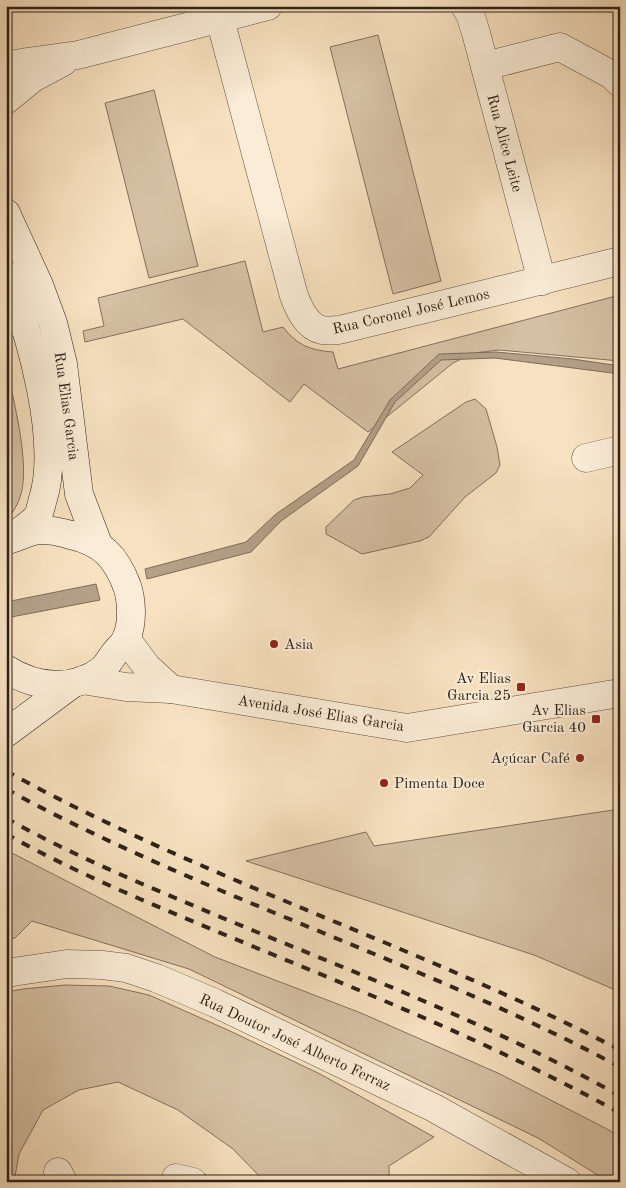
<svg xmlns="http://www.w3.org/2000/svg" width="626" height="1188" font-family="'Old Standard TT',serif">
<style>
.green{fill:#d5c0a3;stroke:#82705e}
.water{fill:#b3a087;stroke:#7e6d5b}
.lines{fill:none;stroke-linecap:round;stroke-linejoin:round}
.street-casing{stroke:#605142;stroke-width:29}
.secondary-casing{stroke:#2e2118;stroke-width:29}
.street{stroke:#faecd6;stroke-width:28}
.secondary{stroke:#faecd6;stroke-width:28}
.rail{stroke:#2e2118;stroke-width:4;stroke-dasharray:9 9;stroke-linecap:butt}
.poi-dot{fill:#8f2418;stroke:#faecd6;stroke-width:2}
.labels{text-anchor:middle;stroke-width:4;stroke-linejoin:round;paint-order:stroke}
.street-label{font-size:15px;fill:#2e2118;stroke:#faecd6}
.poi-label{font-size:15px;fill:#2e2118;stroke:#faecd6;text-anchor:end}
</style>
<rect width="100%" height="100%" fill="#f7e1c0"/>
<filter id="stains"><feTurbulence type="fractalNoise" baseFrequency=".004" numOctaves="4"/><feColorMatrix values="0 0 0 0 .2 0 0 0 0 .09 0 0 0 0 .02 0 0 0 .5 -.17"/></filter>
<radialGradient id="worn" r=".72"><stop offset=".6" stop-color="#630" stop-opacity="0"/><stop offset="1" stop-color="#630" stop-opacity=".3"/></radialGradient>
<g class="green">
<path d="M378,35L441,281L393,294L330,47Z"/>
<path d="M154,90L198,266L149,278L105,103Z"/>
<path d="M245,261L263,332L283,327C298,346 310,350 333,352L338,369L620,295V361L499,350L474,353L453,363L368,432L304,384L290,402L183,319L85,342L83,331L104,326L98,298Z"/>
<path d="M7,367C13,400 30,462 21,494C18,504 13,513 6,521Z"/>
<path d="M475,399L486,409L497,447L500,465L496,473L465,497L429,537L420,541L362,554L326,534V527L354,500L363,497L390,494L410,488L423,475L392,452L466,402Z"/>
<path d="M620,809V992L534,955L246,861L366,832L374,846Z"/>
<path d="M6,850L215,957L361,1013L500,1074L607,1129L620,1137V1182H609L538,1138L189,969L32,921L15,938L6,940Z"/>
<path d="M65,985L109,986L149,995L230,1031L320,1074L434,1137L389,1166V1182H265L233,1149L178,1110L118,1082L79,1090L43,1110L19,1154L14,1182H6V992L23,989Z"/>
</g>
<g class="water">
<path d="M496,352L573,359L620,366V374L495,358L441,360L395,402L358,466L281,521L251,552L147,579L145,569L246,542L276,514L354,460L390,400L439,354Z"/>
<path d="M96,584L100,600L6,618V602Z"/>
</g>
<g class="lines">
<defs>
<g id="street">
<path d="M465,6L470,14L476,33L542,281"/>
<path d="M220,19L294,296C299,309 307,327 322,330C328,331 334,330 339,330L620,261"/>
<path d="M6,66L27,62L78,55L268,6"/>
<path d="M485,66L560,47L612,75L620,83"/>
<path d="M6,100L33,78L63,62"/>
<path d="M586,458L620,450"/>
<path d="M126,639L147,667L171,689"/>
<path d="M82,680L126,687L171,689L407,728L620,693"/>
<path d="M6,973L67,964L102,965L126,968L156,978L215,1003L434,1108L567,1182"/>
<path d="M58,1172L63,1182"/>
<path d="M176,1178L193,1182"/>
</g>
<g id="secondary">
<path d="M6,213L39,285L53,323L63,364L79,494L98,544"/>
<path d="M6,275C30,331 61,440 43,499C41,505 40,513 37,517C30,525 20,531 12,537"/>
<path d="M6,669C36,688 74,692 103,669C107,665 111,658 114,654C118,649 124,644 126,639C133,624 132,601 127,586C116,557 102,542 71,535C61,532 51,530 41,530C31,530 18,537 8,540"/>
<path d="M6,733L72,684"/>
</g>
</defs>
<use href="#street" class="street-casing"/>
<use href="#secondary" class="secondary-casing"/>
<use href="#street" class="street"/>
<use href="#secondary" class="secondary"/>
<g class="rail">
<path d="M6,771C204,880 420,946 620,1050"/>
<path d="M6,789C204,897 422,961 620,1067"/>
<path d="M6,818C77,858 154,889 230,921C361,975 495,1026 620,1096"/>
<path d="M6,834C83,877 166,910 247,944C374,996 500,1047 620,1113"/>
</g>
</g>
<g class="poi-dot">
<circle cx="274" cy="644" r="5"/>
<rect x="516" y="682" width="10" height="10" rx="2.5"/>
<rect x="591" y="714" width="10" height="10" rx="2.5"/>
<circle cx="580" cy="758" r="5"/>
<circle cx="384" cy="783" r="5"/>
</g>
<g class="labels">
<g class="street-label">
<text transform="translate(505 143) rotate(75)" y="5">Rua Alice Leite</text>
<text transform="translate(411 311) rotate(-13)" y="5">Rua Coronel José Lemos</text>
<text transform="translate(67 406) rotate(82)" y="5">Rua Elias Garcia</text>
<text transform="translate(321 713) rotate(9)" y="5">Avenida José Elias Garcia</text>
<text transform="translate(295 1042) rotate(25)" y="5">Rua Doutor José Alberto Ferraz</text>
</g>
<g class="poi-label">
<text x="284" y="649" text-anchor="start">Asia</text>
<text x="511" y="683">Av Elias<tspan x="511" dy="17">Garcia 25</tspan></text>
<text x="586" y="715">Av Elias<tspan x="586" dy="17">Garcia 40</tspan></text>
<text x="570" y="763">Açúcar Café</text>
<text x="394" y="788" text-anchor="start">Pimenta Doce</text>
</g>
</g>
<rect width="626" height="1188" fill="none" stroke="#f7e1c0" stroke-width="25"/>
<rect x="8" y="8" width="611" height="1173" fill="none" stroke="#2e2118" stroke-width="2.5"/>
<rect x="12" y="12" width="601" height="1163" fill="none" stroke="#2e2118"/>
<rect width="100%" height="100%" filter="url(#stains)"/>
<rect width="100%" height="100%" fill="url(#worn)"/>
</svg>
